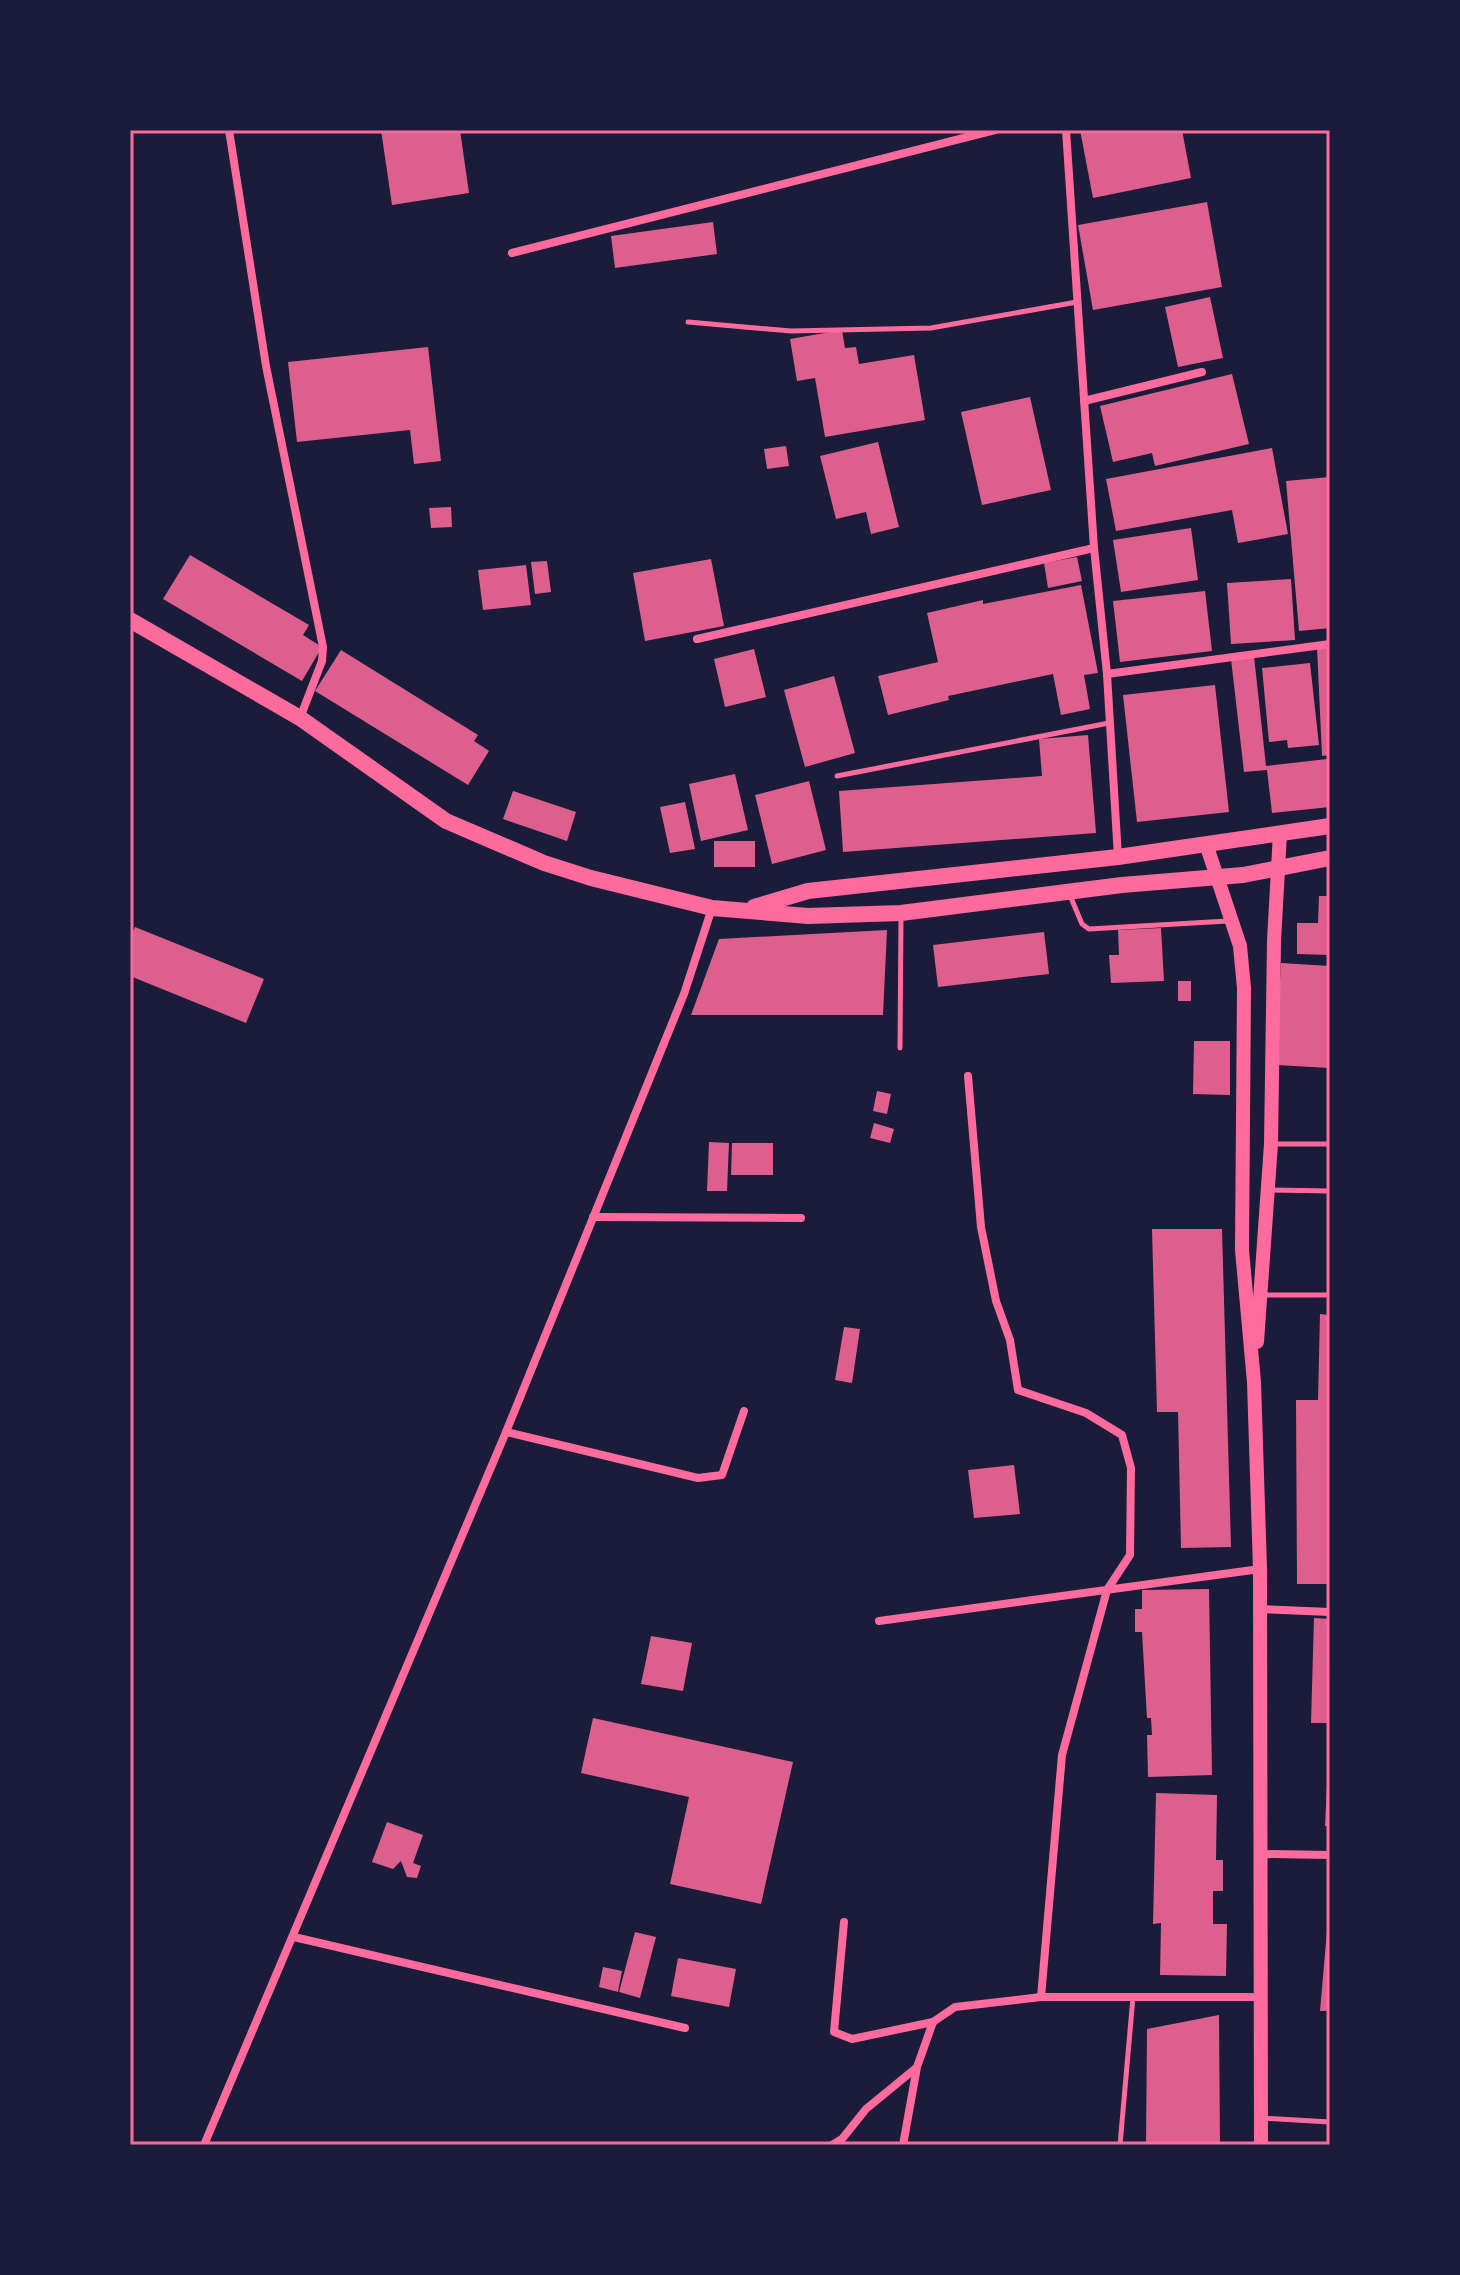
<svg xmlns="http://www.w3.org/2000/svg" width="1460" height="2275" font-family="'Asap Condensed',sans-serif">
<style>
.building{fill:#dd5f8e}
.lines{fill:none;stroke-linecap:round;stroke-linejoin:round}
.service{stroke:#ff6b9d;stroke-width:5}
.minor{stroke:#ff6b9d;stroke-width:8}
.secondary{stroke:#ff6b9d;stroke-width:14}
.primary{stroke:#ff6b9d;stroke-width:16}
.neatline{fill:none;stroke:#ff6b9d;stroke-width:3}
</style>
<rect width="100%" height="100%" fill="#1b1b3a"/>
<g class="building">
<path d="M381,130H460L469,193L392,205Z"/>
<path d="M1080,130H1182L1191,178L1093,198Z"/>
<path d="M1207,202L1222,287L1093,310L1078,225Z"/>
<path d="M713,222L717,254L615,268L611,236Z"/>
<path d="M1210,297L1223,358L1178,367L1165,307Z"/>
<path d="M842,330L845,348L856,347L859,364L914,355L925,420L825,437L815,378L797,381L790,339Z"/>
<path d="M428,347L441,461L414,464L410,430L297,442L288,362Z"/>
<path d="M1232,374L1249,444L1155,466L1152,453L1113,462L1100,406Z"/>
<path d="M1030,397L1051,490L982,505L961,412Z"/>
<path d="M878,442L899,527L871,534L866,512L836,519L820,456Z"/>
<path d="M786,446L789,466L767,469L764,449Z"/>
<path d="M1272,448L1288,534L1238,543L1232,510L1116,531L1106,479Z"/>
<path d="M1330,477V628L1299,631L1286,481Z"/>
<path d="M451,507L452,527L431,528L429,508Z"/>
<path d="M1191,528L1198,580L1121,592L1113,540Z"/>
<path d="M190,555L309,625L303,635L322,647L302,681L163,599Z"/>
<path d="M1077,557L1082,581L1048,588L1044,563Z"/>
<path d="M711,559L724,626L645,641L633,573Z"/>
<path d="M547,561L551,592L535,594L531,562Z"/>
<path d="M526,565L531,605L483,610L478,570Z"/>
<path d="M1291,579L1295,640L1231,644L1227,583Z"/>
<path d="M1081,585L1098,673L1084,675L1090,709L1061,715L1053,674L948,696L949,700L888,715L878,676L938,662L927,613L983,600V604Z"/>
<path d="M1205,591L1212,651L1120,662L1113,601Z"/>
<path d="M1330,646V755L1322,756L1317,647Z"/>
<path d="M754,649L766,697L725,707L714,659Z"/>
<path d="M341,650L478,735L474,741L489,751L468,785L315,691Z"/>
<path d="M1254,656L1266,766L1327,759L1330,807L1272,813L1267,770L1244,772L1231,659Z"/>
<path d="M1310,663L1319,745L1288,748L1287,740L1269,742L1262,668Z"/>
<path d="M834,676L855,753L805,767L784,690Z"/>
<path d="M1215,685L1229,812L1137,822L1123,695Z"/>
<path d="M1088,735L1096,833L843,852L839,791L1042,776L1039,739Z"/>
<path d="M735,774L748,830L701,841L689,784Z"/>
<path d="M809,781L826,850L772,864L755,795Z"/>
<path d="M513,791L576,812L567,841L503,819Z"/>
<path d="M685,802L695,849L670,853L660,807Z"/>
<rect x="714" y="841" width="41" height="26"/>
<path d="M1319,896H1330V955L1297,954V923H1318Z"/>
<path d="M135,927L264,979L246,1023L130,976V939Z"/>
<path d="M1161,928L1164,981L1111,983L1109,955H1119L1118,930Z"/>
<path d="M887,930L883,1015H691L719,939Z"/>
<path d="M1044,932L1049,974L938,987L933,945Z"/>
<path d="M1281,963L1330,966V1068L1276,1065Z"/>
<rect x="1178" y="981" width="13" height="20"/>
<path d="M1194,1041H1230V1095L1193,1094Z"/>
<path d="M877,1091L891,1094L887,1114L873,1111Z"/>
<path d="M874,1123L894,1129L890,1143L870,1138Z"/>
<path d="M709,1142L729,1143L727,1191H707Z"/>
<path d="M732,1143H773V1175H731Z"/>
<path d="M1152,1229H1222L1231,1547L1181,1548L1178,1412H1157Z"/>
<path d="M1320,1314L1330,1315V1584H1297L1296,1400H1318Z"/>
<path d="M844,1327L860,1329L852,1383L835,1380Z"/>
<path d="M1014,1465L1020,1514L974,1518L968,1470Z"/>
<path d="M1209,1589L1212,1775L1148,1777L1147,1735H1152L1151,1718H1147L1142,1632H1135V1609H1142V1590Z"/>
<path d="M1314,1618L1330,1619L1329,1723H1311Z"/>
<path d="M651,1636L692,1643L683,1691L641,1684Z"/>
<path d="M593,1718L793,1762L761,1904L670,1884L689,1797L581,1773Z"/>
<path d="M1328,1763H1330V1826H1325Z"/>
<path d="M1156,1793L1217,1795L1216,1860H1223V1891H1213V1924H1227L1226,1976L1160,1975L1161,1923L1153,1924Z"/>
<path d="M387,1822L423,1835L413,1863L421,1866L417,1878L407,1877L401,1861L393,1869L372,1862Z"/>
<path d="M1328,1919H1330V2011H1320Z"/>
<path d="M635,1932L656,1937L640,1998L619,1992Z"/>
<path d="M678,1958L736,1969L729,2007L671,1996Z"/>
<path d="M603,1967L622,1971L618,1992L599,1987Z"/>
<path d="M1219,2015L1220,2145H1146L1147,2029Z"/>
</g>
<g class="lines">
<g class="service">
<path d="M688,322L791,331L931,328L1077,302"/>
<path d="M837,776L1109,723"/>
<path d="M1069,893L1082,924L1089,929L1228,921"/>
<path d="M900,1048L901,917"/>
<path d="M1271,1144H1330"/>
<path d="M1268,1190L1330,1191"/>
<path d="M1262,1295H1330"/>
<path d="M1261,2118L1330,2122"/>
<path d="M1120,2145L1133,1997"/>
</g>
<g class="minor">
<path d="M229,130L266,366L323,647L322,661L300,718"/>
<path d="M1066,130L1094,548L1107,674L1118,857"/>
<path d="M512,253L995,130"/>
<path d="M1084,401L1202,372"/>
<path d="M697,639L1094,548"/>
<path d="M1107,674L1330,644"/>
<path d="M968,1076L981,1227L996,1301L1010,1340L1018,1390L1086,1413L1122,1435L1131,1468L1130,1555L1107,1590L1062,1755L1041,1997"/>
<path d="M593,1217L801,1218"/>
<path d="M506,1432L698,1478L722,1475L744,1411"/>
<path d="M1259,1609L1330,1612"/>
<path d="M879,1621L1260,1569"/>
<path d="M1262,1854L1330,1855"/>
<path d="M844,1922L834,2032L852,2039L933,2022L955,2007L1041,1997H1260"/>
<path d="M294,1937L685,2028"/>
<path d="M204,2145L506,1432L684,994L712,908"/>
<path d="M832,2145L842,2139L866,2109L916,2068"/>
<path d="M903,2145L917,2067L933,2022"/>
</g>
<g class="secondary">
<path d="M1206,844L1240,946L1244,988L1242,1250L1254,1382L1260,1569L1261,2145"/>
<path d="M1257,1342L1271,1144L1274,941L1280,833"/>
</g>
<g class="primary">
<path d="M130,620L300,718L446,821L544,863L591,878L712,908L808,916L901,913L1122,885L1243,875L1330,858"/>
<path d="M754,907L808,891L1118,857L1330,826"/>
</g>
</g>
<rect width="1460" height="2275" fill="none" stroke="#1b1b3a" stroke-width="264"/>
<rect x="132" y="132" width="1196" height="2011" class="neatline"/>
</svg>
